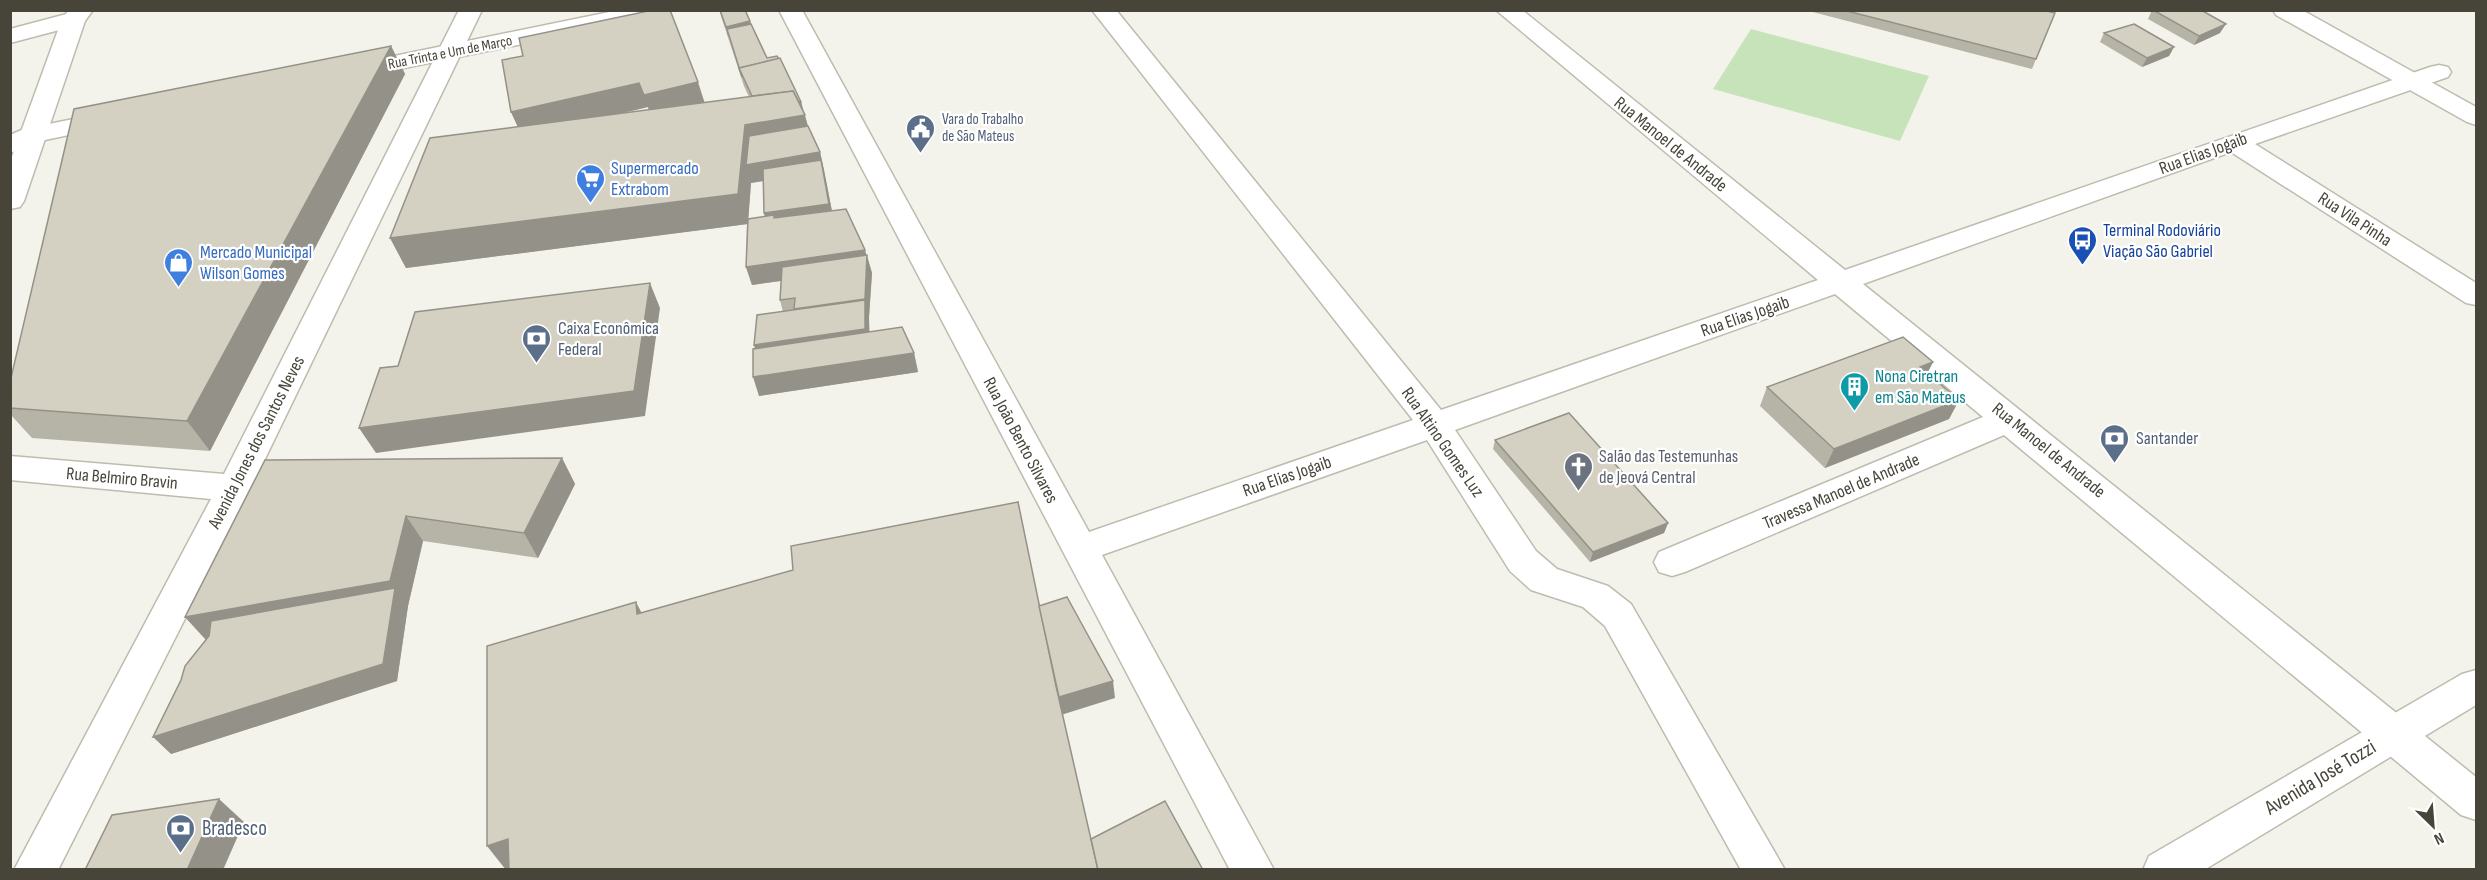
<svg xmlns="http://www.w3.org/2000/svg" width="2487" height="880" font-family="'Sofia Sans Condensed',sans-serif">
<style>
.green{fill:#c6e3b9}
.lines{fill:none;stroke-linecap:round;stroke-linejoin:round}
.minor-casing{stroke:#bebcae;stroke-width:3}
.tertiary-casing{stroke:#bebcae;stroke-width:3}
.minor{fill:#fff;fill-rule:evenodd}
.tertiary{fill:#fff;fill-rule:evenodd}
.wall{fill:#b6b4a7;fill-rule:evenodd}
.shaded-wall{fill:#949288}
.building{fill:#d4d1c2;stroke:#949288;stroke-width:1.5}
.labels{text-anchor:middle;stroke-width:4.5;stroke-linejoin:round;paint-order:stroke}
.far-street-label{font-size:15px;fill:#47453a;stroke:#fff}
.far-service-label{font-size:15px;fill:#4e5e75;stroke:#fff;text-anchor:start}
.street-label{font-size:18px;fill:#47453a;stroke:#fff}
.shop-label{font-size:18px;fill:#366cbe;stroke:#fff;text-anchor:start}
.transit-label{font-size:18px;fill:#164399;stroke:#fff;text-anchor:start}
.service-label{font-size:18px;fill:#4e5e75;stroke:#fff;text-anchor:start}
.culture-label{font-size:18px;fill:#0d838f;stroke:#fff;text-anchor:start}
.worship-label{font-size:18px;fill:#5b616d;stroke:#fff;text-anchor:start}
.near-street-label{font-size:21px;fill:#47453a;stroke:#fff}
.near-service-label{font-size:21px;fill:#4e5e75;stroke:#fff;text-anchor:start}
</style>
<rect width="100%" height="100%" fill="#f4f3eb"/>
<path class="green" d="M1751,29L1929,76L1900,141L1713,89Z"/>
<g class="lines">
<defs>
<g id="minor">
<path d="M619,10H667L664,15L656,17L355,78L346,76L343,71L346,66L355,64Z"/>
<path d="M779,10H802L1089,532L1413,420L1092,10H1116L1441,410L1818,280L1496,10H1522L1845,270L2430,67L2439,65L2448,67L2451,72L2448,77L2255,144L2476,283V305L2466,303L2231,152L1863,284L2476,777V820L2461,815L2004,435L1685,572L1672,576L1659,572L1654,562L1659,552L1983,417L1835,294L1455,430L1536,551L1557,569L1608,586L1631,604L1785,870H1741L1605,626L1583,607L1531,590L1510,571L1427,440L1102,555L1274,870H1230Z"/>
<path d="M74,12L82,14L86,19L82,24L10,43V29Z"/>
<path d="M113,111L122,114L126,119L122,124L40,141L10,153V135L24,129Z"/>
</g>
<g id="tertiary">
<path d="M69,10H93L85,21L24,201L20,207L10,209V162L62,19Z"/>
<path d="M459,10H482L251,488L58,870H14L211,499L10,480V456L224,474Z"/>
<path d="M2273,10H2302L2476,107V125L2467,122L2276,15Z"/>
<path d="M2476,670V705L2204,870H2143L2149,856L2462,674Z"/>
</g>
</defs>
<use href="#minor" class="minor-casing"/>
<use href="#tertiary" class="tertiary-casing"/>
<use href="#minor" class="minor"/>
<use href="#tertiary" class="tertiary"/>
</g>
<g class="wall">
<path d="M719,10L750,21L767,58L801,102L808,126L820,152L824,170L832,211L866,255H867L872,273L869,317V332L914,353L918,372L759,396L755,349L754,345L783,312L780,300L781,281L752,285L746,267L747,224L406,268L390,238L518,127L511,112L705,103L749,97L744,86ZM648,107L649,110L620,114ZM764,181V213L765,217L748,219L751,183Z"/>
<path d="M1805,10H2043L2036,59L2032,69Z"/>
<path d="M2152,10L2220,33L2194,45L2148,19Z"/>
<path d="M2104,33L2174,47L2169,56L2142,67L2100,42Z"/>
<path d="M391,46L405,74L210,451L32,438L10,414V382Z"/>
<path d="M1933,362L1927,373L1959,400L1949,419L1825,468L1760,406L1767,387Z"/>
<path d="M1495,440L1668,523L1664,533L1590,562L1493,449Z"/>
<path d="M562,458L575,484L538,558L423,541L408,606L397,681L171,754L181,680L206,640L185,617L265,460Z"/>
</g>
<g class="shaded-wall">
<path d="M750,21L753,31L728,36L726,27Z"/>
<path d="M2226,24L2220,33L2194,45L2199,36Z"/>
<path d="M391,46L405,74L210,451L187,421Z"/>
<path d="M2174,47L2169,56L2142,67L2147,58Z"/>
<path d="M698,82L706,107L652,119L648,107L522,136L511,112L639,83Z"/>
<path d="M801,102L813,144L820,152L824,170L834,222L770,231L764,213L823,170L751,183L748,224L406,268L390,238L745,125L757,108Z"/>
<path d="M865,250L872,273L869,317L870,348L760,363L754,345L800,327L794,309L866,269L752,285L746,267Z"/>
<path d="M650,283L660,308L645,416L376,453L359,428Z"/>
<path d="M914,353L918,372L759,396L753,377Z"/>
<path d="M1933,362L1924,380L1920,367Z"/>
<path d="M1959,400L1949,419L1825,468L1834,449Z"/>
<path d="M562,458L575,484L538,558L524,533Z"/>
<path d="M406,516L423,541L408,606L397,681L171,754L153,737L208,642L185,617Z"/>
<path d="M1668,523L1664,533L1590,562L1593,552Z"/>
<path d="M636,602L651,631L637,614Z"/>
<path d="M1113,681L1115,698L1061,715L1058,697Z"/>
<path d="M219,799L244,822L223,870H187Z"/>
<path d="M508,839L518,870H506L487,846Z"/>
</g>
<g class="building">
<path d="M653,10H670L698,82L644,95L639,83L511,112L502,60L523,56L519,38Z"/>
<path d="M720,10H745L750,21L726,27Z"/>
<path d="M1843,10H2043L2055,13L2036,59Z"/>
<path d="M2153,10H2201L2226,24L2199,36Z"/>
<path d="M751,24L767,58L777,56L779,59L739,68L742,77L727,29Z"/>
<path d="M2134,24L2174,47L2147,58L2104,33Z"/>
<path d="M391,46L187,421L10,408V382L74,109Z"/>
<path d="M780,58L801,102H799L793,91L752,96L739,68Z"/>
<path d="M793,91L805,115L745,125L738,194L390,238L430,138Z"/>
<path d="M808,126L820,152L746,165L749,136Z"/>
<path d="M821,160L829,204L764,213L763,169Z"/>
<path d="M846,209L865,250L746,267L748,219L774,215V218Z"/>
<path d="M867,255L865,299L794,309L795,298L780,300L782,267Z"/>
<path d="M650,283L634,391L359,428L380,368L398,366L415,312Z"/>
<path d="M865,300V329L754,345L757,315Z"/>
<path d="M902,327L914,353L753,377V349Z"/>
<path d="M1903,337L1933,362L1920,367L1959,400L1834,449L1767,387Z"/>
<path d="M1569,413L1668,523L1593,552L1495,440Z"/>
<path d="M562,458L524,533L406,516L390,581L185,617L265,460Z"/>
<path d="M1018,502L1056,686L1098,870H509L508,839L487,846V646L636,602L637,614L793,570L791,546Z"/>
<path d="M395,588L383,664L153,737L181,680L185,666L209,636L211,621Z"/>
<path d="M1067,597L1113,681L1059,697L1039,606Z"/>
<path d="M219,799L187,870H85L112,815Z"/>
<path d="M1165,801L1203,870H1098L1091,839Z"/>
</g>
<defs>
<symbol id="civic-pin" viewBox="-11 -11 22 30"><path d="M0 17L-7.5 6A9.5 9.5 0 1 1 7.5 6Z" fill="#5c6f8a" stroke="#fff"/><path d="M-.6-6.5H3V-4.5H.6V-3L4-1V1h2V6H-6V1h2V-1L-.6-3ZM-1.2 2.5V6h2.4V2.5Z" fill="#fff"/></symbol>
<symbol id="supermarket-pin" viewBox="-11 -11 22 30"><path d="M0 17L-7.5 6A9.5 9.5 0 1 1 7.5 6Z" fill="#3f7fe0" stroke="#fff"/><path d="M-6-5.5h2.5l.6 2H6L4.5 2H-2.5L-4.4-4H-6ZM-1.5 3.2a1.3 1.3 0 1 0 .1 0ZM3 3.2a1.3 1.3 0 1 0 .1 0Z" fill="#fff"/></symbol>
<symbol id="bus-pin" viewBox="-11 -11 22 30"><path d="M0 17L-7.5 6A9.5 9.5 0 1 1 7.5 6Z" fill="#1a4fb4" stroke="#fff"/><path d="M-5-6H5V4H4V6H2V4H-2V6H-4V4H-5ZM-3.5-4V0h7V-4ZM-3.5 1.2v1.5H-2V1.2ZM2 1.2v1.5H3.5V1.2Z" fill="#fff"/></symbol>
<symbol id="shop-pin" viewBox="-11 -11 22 30"><path d="M0 17L-7.5 6A9.5 9.5 0 1 1 7.5 6Z" fill="#3f7fe0" stroke="#fff"/><path d="M-5-2.5h2.3a2.7 3.5 0 0 1 5.4 0H5L5.5 6h-11ZM-1.5-2.5h3a1.5 2.3 0 0 0-3 0Z" fill="#fff"/></symbol>
<symbol id="bank-pin" viewBox="-11 -11 22 30"><path d="M0 17L-7.5 6A9.5 9.5 0 1 1 7.5 6Z" fill="#5c6f8a" stroke="#fff"/><path d="M-6-4H6V4H-6ZM0-2.3a2.3 2.3 0 1 0 0 4.6a2.3 2.3 0 1 0 0-4.6Z" fill="#fff"/></symbol>
<symbol id="building-pin" viewBox="-11 -11 22 30"><path d="M0 17L-7.5 6A9.5 9.5 0 1 1 7.5 6Z" fill="#0f9aa8" stroke="#fff"/><path d="M-4-6H4V6H1V3H-1V6H-4ZM-2.5-4.3h1.7v1.8h-1.7ZM.8-4.3h1.7v1.8H.8ZM-2.5-1h1.7V.8h-1.7ZM.8-1h1.7V.8H.8Z" fill="#fff"/></symbol>
<symbol id="church-pin" viewBox="-11 -11 22 30"><path d="M0 17L-7.5 6A9.5 9.5 0 1 1 7.5 6Z" fill="#6b7280" stroke="#fff"/><path d="M-1.2-6h2.4v3.5h3.3v2.4h-3.3V6h-2.4V-.1h-3.3v-2.4h3.3Z" fill="#fff"/></symbol>
</defs>
<g fill-rule="evenodd">
<use href="#civic-pin" x="904" y="112" width="33" height="45"/>
<use href="#supermarket-pin" x="574" y="162" width="33" height="45"/>
<use href="#bus-pin" x="2066" y="224" width="33" height="45"/>
<use href="#shop-pin" x="162" y="246" width="33" height="45"/>
<use href="#bank-pin" x="520" y="322" width="33" height="45"/>
<use href="#building-pin" x="1838" y="370" width="33" height="45"/>
<use href="#bank-pin" x="2098" y="422" width="33" height="45"/>
<use href="#church-pin" x="1562" y="450" width="33" height="45"/>
<use href="#bank-pin" x="164" y="812" width="33" height="45"/>
</g>
<g class="labels">
<g class="far-street-label">
<text transform="translate(450 52) rotate(-11)" y="5">Rua Trinta e Um de Março</text>
</g>
<g class="far-service-label">
<text x="942" y="124">Vara do Trabalho<tspan x="942" dy="17">de São Mateus</tspan></text>
</g>
<g class="street-label">
<text transform="translate(1671 144) rotate(39)" y="6">Rua Manoel de Andrade</text>
<text transform="translate(2203 153) rotate(-20)" y="6">Rua Elias Jogaib</text>
<text transform="translate(2355 219) rotate(33)" y="6">Rua Vila Pinha</text>
<text transform="translate(1745 316) rotate(-19)" y="6">Rua Elias Jogaib</text>
<text transform="translate(1021 440) rotate(62)" y="6">Rua João Bento Silvares</text>
<text transform="translate(256 442) rotate(-63)" y="6">Avenida Jones dos Santos Neves</text>
<text transform="translate(1443 442) rotate(55)" y="6">Rua Altino Gomes Luz</text>
<text transform="translate(2049 450) rotate(39)" y="6">Rua Manoel de Andrade</text>
<text transform="translate(1287 476) rotate(-19)" y="6">Rua Elias Jogaib</text>
<text transform="translate(122 478) rotate(5)" y="6">Rua Belmiro Bravin</text>
<text transform="translate(1841 491) rotate(-23)" y="6">Travessa Manoel de Andrade</text>
</g>
<g class="shop-label">
<text x="611" y="174">Supermercado<tspan x="611" dy="21">Extrabom</tspan></text>
<text x="200" y="258">Mercado Municipal<tspan x="200" dy="21">Wilson Gomes</tspan></text>
</g>
<g class="transit-label">
<text x="2103" y="236">Terminal Rodoviário<tspan x="2103" dy="21">Viação São Gabriel</tspan></text>
</g>
<g class="service-label">
<text x="558" y="334">Caixa Econômica<tspan x="558" dy="21">Federal</tspan></text>
<text x="2136" y="444">Santander</text>
</g>
<g class="culture-label">
<text x="1875" y="382">Nona Ciretran<tspan x="1875" dy="21">em São Mateus</tspan></text>
</g>
<g class="worship-label">
<text x="1599" y="462">Salão das Testemunhas<tspan x="1599" dy="21">de Jeová Central</tspan></text>
</g>
<g class="near-street-label">
<text transform="translate(2320 777) rotate(-31)" y="7">Avenida José Tozzi</text>
</g>
<g class="near-service-label">
<text x="202" y="835">Bradesco</text>
</g>
</g>
<rect width="2487" height="880" fill="none" stroke="#47453a" stroke-width="24"/>
<g transform="translate(2433 826) rotate(155)" stroke="#ffffff" stroke-width="4.5" paint-order="stroke">
<path d="M0-4.5L10 22L0 15L-10 22Z" fill="#47453a"/>
<text y="-9" font-size="16" font-weight="bold" text-anchor="middle" fill="#47453a">N</text>
</g>
</svg>
